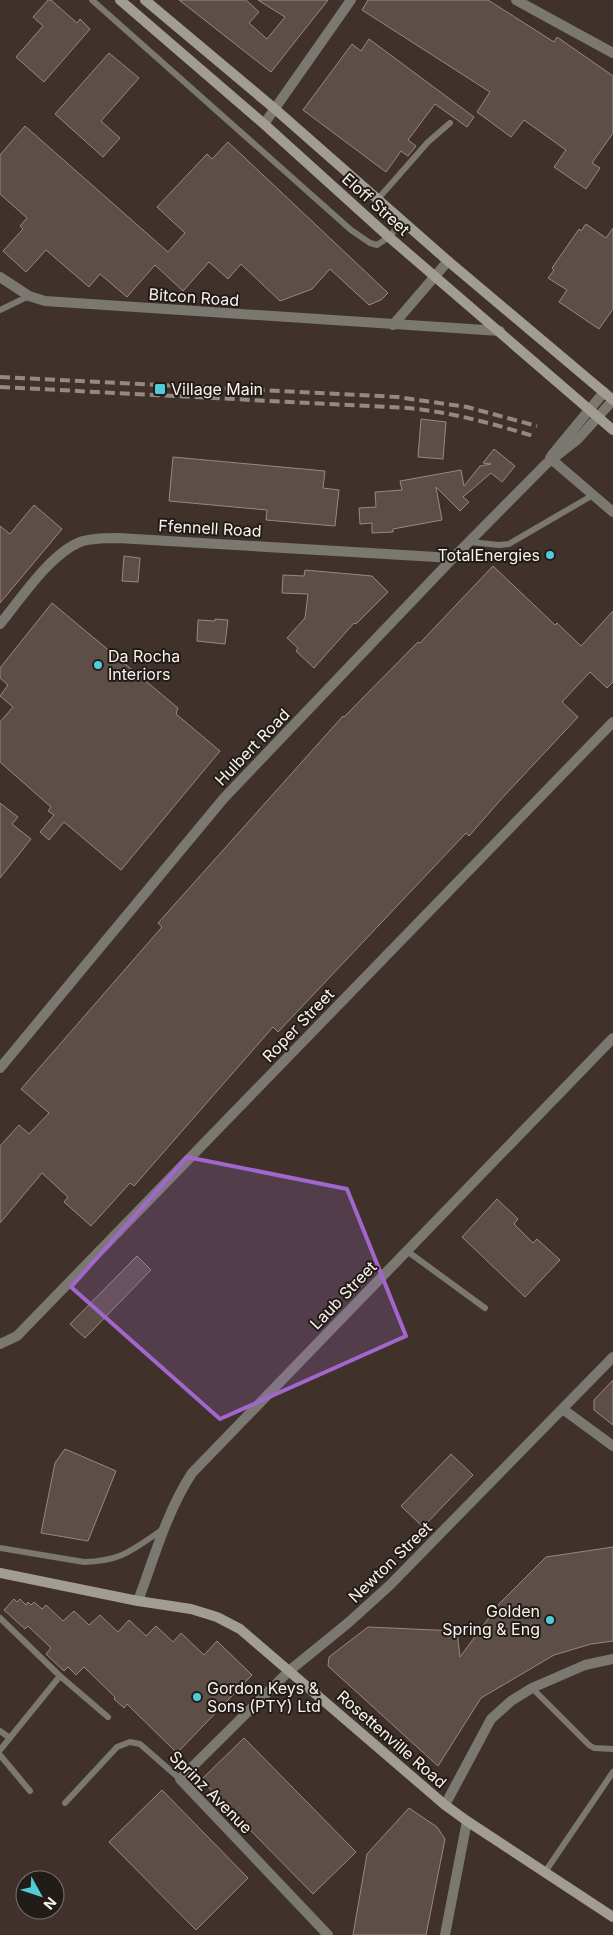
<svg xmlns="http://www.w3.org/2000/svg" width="613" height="1935" font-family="Inter,sans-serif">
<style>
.building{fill:#5d4e47;stroke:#988880}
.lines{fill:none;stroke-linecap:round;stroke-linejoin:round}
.lane{stroke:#7b7872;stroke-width:6}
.street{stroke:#7b7872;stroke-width:10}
.secondary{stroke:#a29d93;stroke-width:10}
.rail{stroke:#948983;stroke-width:4;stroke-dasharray:10 5;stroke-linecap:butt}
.marked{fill:#a167cc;fill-opacity:0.2;stroke:#a167cc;stroke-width:4;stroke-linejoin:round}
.poi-dot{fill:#52cbd8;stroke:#221c18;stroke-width:2}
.labels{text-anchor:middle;stroke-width:4;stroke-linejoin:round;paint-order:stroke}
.street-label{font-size:16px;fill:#faf1ec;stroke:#221c18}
.poi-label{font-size:16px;fill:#faf1ec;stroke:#221c18;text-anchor:start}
</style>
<rect width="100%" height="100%" fill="#40322b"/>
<g class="building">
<path d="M48,0H51L77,23L80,19L90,29L44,82L16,57L43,26L33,17Z"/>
<path d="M179,0H246L259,12L249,23L267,39L285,17L258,0H328L271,72Z"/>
<path d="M368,0H488L554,42L557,37L613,76V133L592,163L600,168L586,189L554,167L566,150L524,120L511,137L477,112L490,92L362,10Z"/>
<path d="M369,39L474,117L467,127L435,104L408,140L416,146L408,156L401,151L386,172L303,110L352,44L361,51Z"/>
<path d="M109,53L139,78L101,121L120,138L103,157L55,114Z"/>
<path d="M25,126L168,252L185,233L157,207L207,154L212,159L228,142L388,293L381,300L369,305L330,269L312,289L280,301L241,264L228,279L209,262L183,291L155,265L127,297L100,274L89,287L46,250L26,272L3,251L23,229L20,226L27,218L0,194V155Z"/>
<path d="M586,224L606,238L613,228V309L599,329L559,302L567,290L548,278L554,270L552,268L579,229L581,231Z"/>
<path d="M421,419L446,422L443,459L418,457Z"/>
<path d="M494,449L515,466L502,482L491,473L463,497L469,502L460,511L436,487L442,520L393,529V532L372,533V523L360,524L359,508L376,507L375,492L402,490L400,481L461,470L464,486L480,466L491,464L483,463Z"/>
<path d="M173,457L325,471L323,488L339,490L335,526L266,520L267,510L169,501Z"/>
<path d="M34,505L62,529L0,603V526L10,534Z"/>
<path d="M124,556L140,558L138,582L122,581Z"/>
<path d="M493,566L555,625L557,623L581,646L613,611V682L607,688L590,672L562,702L578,717L504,796L469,836L466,833L278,1032L273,1027L134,1186L130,1183L91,1226L64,1202L68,1197L42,1173L0,1223V1146L19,1125L29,1134L49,1113L21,1089L162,927L158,923L343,716L344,717L418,642L420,643Z"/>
<path d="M305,570L372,576L388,592L356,624L354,623L314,668L296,651L298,648L287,638L305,618L308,594L282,593L283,575L304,576Z"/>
<path d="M52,603L178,708L176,714L220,751L121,870L64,822L49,840L40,832L54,815L48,811L51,807L0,762V722L13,707L0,696L8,685L0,678V668Z"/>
<path d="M215,619L228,620L225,644L197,641L198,620L215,621Z"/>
<path d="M0,803L18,817L12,824L31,839L0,878Z"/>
<path d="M497,1199L518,1219L514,1224L533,1243L537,1239L560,1260L525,1297L462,1237Z"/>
<path d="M137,1256L151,1270L85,1338L70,1324Z"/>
<path d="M613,1380V1425L594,1410V1400Z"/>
<path d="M65,1449L116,1471L88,1541L41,1533L55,1463Z"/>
<path d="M451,1454L473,1475L423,1527L401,1506Z"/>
<path d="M613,1547V1641L591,1644L554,1655L481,1698L438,1766L328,1666L329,1657L368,1627L457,1631L460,1657L499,1604L546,1557Z"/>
<path d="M14,1599L17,1602L20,1599L26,1605L28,1602L31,1605L34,1602L42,1609L46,1605L63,1621L74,1611L89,1625L100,1615L118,1632L129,1620L146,1636L156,1626L173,1642L181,1633L204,1655L217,1641L252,1675L177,1753L127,1704L124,1708L114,1699L115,1697L84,1667L76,1675L68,1667L64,1671L46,1654L51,1648L28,1626L25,1629L4,1610Z"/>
<path d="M244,1738L356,1852L313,1894L201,1780Z"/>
<path d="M162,1790L248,1878L196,1930L109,1842Z"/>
<path d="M409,1808L437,1827L445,1839L426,1935H353L367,1854Z"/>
</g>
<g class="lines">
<g class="lane">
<path d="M92,0L351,230L370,243L377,245L389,237L402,222"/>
<path d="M377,200L428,142L450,123"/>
<path d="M0,310L29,296"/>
<path d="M470,542L499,545L509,544L593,495"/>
<path d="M407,1251L485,1308"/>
<path d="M0,1548L84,1562C122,1561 132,1550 162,1530"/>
<path d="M0,1618L60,1676L108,1717"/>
<path d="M532,1688L589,1745L594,1748L613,1749"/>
<path d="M0,1731L10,1738"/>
<path d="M0,1750L60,1676"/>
<path d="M0,1755L30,1791"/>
<path d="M65,1803L117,1747L130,1742L140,1744L180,1779"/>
<path d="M545,1872L613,1772"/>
</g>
<g class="street">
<path d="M516,0L613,53"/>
<path d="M264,124L351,0"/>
<path d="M0,277L29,296L45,301L500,331"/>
<path d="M393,325L448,261"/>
<path d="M552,455L604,392"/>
<path d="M550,458L613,512"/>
<path d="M0,624C20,600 50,554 80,542C91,538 106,538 118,538L453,558"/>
<path d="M0,1068L224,798L453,558L546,464L578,439L613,400"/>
<path d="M0,1344L17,1336L613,722"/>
<path d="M564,1410L613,1446"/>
<path d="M138,1601C154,1558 167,1511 192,1473L613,1038"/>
<path d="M445,1805L491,1719L511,1701L532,1688L585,1665L613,1659"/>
<path d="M328,1935L180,1779L289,1671L348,1623L390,1585L613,1357"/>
<path d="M445,1935L467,1821"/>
</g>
<g class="secondary">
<path d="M120,0L264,124L389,237L613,430"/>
<path d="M145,0L275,109L448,261L613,400"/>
<path d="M0,1573L138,1601L191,1609L217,1617L240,1629L445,1805L467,1821L613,1917"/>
</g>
<g class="rail">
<path d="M0,377L397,397L467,407L537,426"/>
<path d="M0,387L407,408C450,412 491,423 533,436"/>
</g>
</g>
<path class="marked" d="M187,1157L347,1189L406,1336L220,1419L71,1287Z"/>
<g class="poi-dot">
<rect x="154" y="383" width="12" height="12" rx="2.5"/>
<circle cx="550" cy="555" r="5"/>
<circle cx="98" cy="665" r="5"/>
<circle cx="550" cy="1620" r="5"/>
<circle cx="197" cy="1697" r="5"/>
</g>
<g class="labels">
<g class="street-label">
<text transform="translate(376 204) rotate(42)" y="6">Eloff Street</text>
<text transform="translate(194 297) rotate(4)" y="6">Bitcon Road</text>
<text transform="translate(210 528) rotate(3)" y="6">Ffennell Road</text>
<text transform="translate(252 747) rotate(-46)" y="6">Hulbert Road</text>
<text transform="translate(298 1025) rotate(-46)" y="6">Roper Street</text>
<text transform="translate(343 1295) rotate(-46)" y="6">Laub Street</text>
<text transform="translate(390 1562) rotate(-44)" y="6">Newton Street</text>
<text transform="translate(392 1739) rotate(41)" y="6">Rosettenville Road</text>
<text transform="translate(211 1792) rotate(45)" y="6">Sprinz Avenue</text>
</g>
<g class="poi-label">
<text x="171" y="395">Village Main</text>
<text x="540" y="561" text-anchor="end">TotalEnergies</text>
<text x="108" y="662">Da Rocha<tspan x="108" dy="18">Interiors</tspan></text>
<text x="540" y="1617" text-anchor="end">Golden<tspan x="540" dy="18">Spring &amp; Eng</tspan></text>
<text x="207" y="1694">Gordon Keys &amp;<tspan x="207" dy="18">Sons (PTY) Ltd</tspan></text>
</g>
</g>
<g transform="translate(40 1895) rotate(130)"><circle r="24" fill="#221c18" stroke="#78716d"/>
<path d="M0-4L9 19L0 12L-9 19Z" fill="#52cbd8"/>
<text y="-8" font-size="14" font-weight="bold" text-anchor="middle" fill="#faf1ec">N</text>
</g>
</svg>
